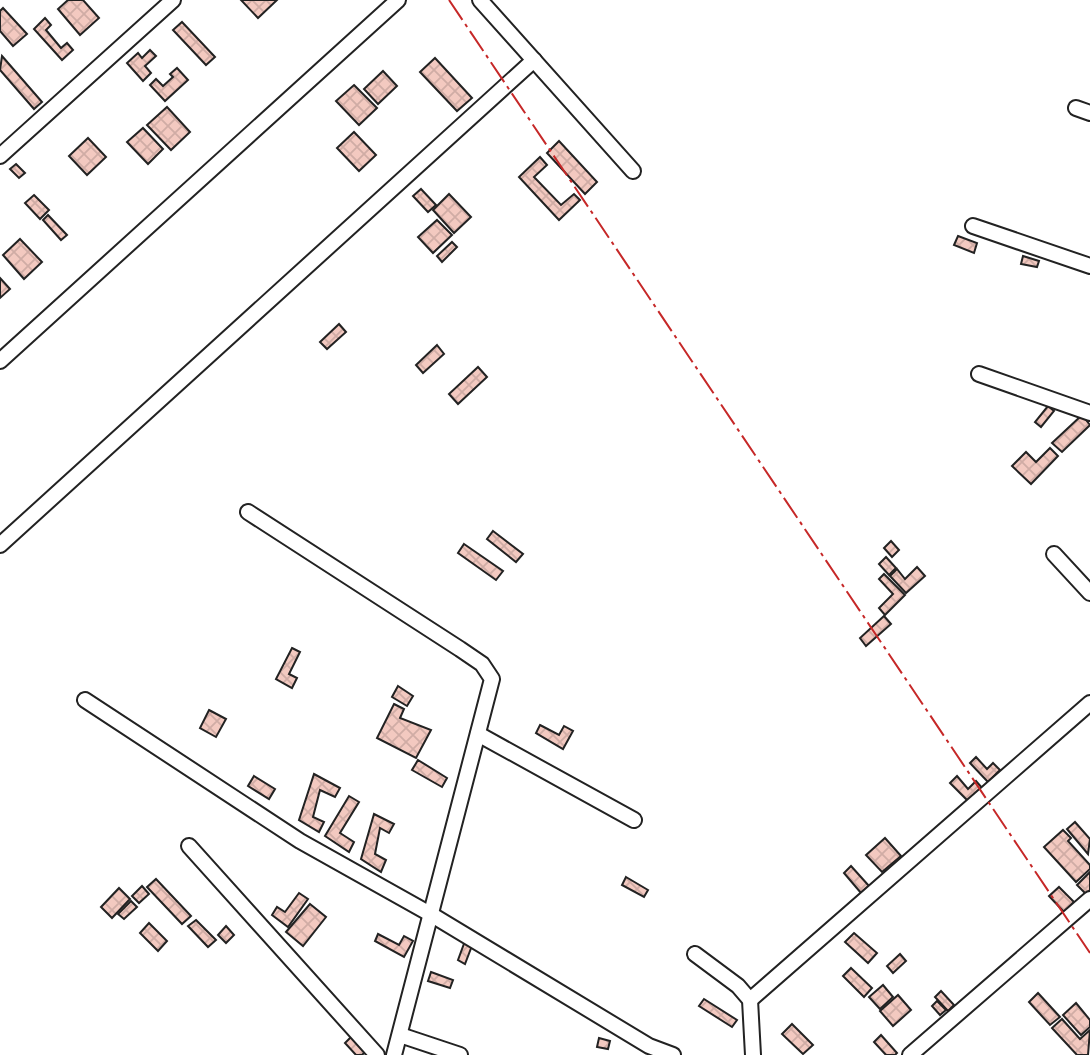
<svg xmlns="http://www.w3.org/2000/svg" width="1090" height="1055" font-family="Helvetica,sans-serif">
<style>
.building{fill:url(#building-cross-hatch);stroke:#222;stroke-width:2}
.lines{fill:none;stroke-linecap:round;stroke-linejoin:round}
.minor-casing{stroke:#222;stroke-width:18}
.minor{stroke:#fff;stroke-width:14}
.power{stroke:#c62828;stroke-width:2;stroke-dasharray:24 5 3.5 5;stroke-linecap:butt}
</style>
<defs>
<pattern id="building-cross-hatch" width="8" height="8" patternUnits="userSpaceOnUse" patternTransform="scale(1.75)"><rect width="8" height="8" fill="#f3c9c0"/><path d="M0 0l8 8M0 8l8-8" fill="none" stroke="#d0aca5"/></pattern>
</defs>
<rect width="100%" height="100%" fill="#fff"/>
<g class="building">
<path d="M68,0H83L99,18L80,35L58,9Z"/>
<path d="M241,0H277L258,18Z"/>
<path d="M3,8L27,34L13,46L0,31V11Z"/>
<path d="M45,18L51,25L46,30L61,48L67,43L73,50L62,60L34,29Z"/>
<path d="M182,22L215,57L206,65L173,30Z"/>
<path d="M150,50L156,56L145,66L151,73L143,81L127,63L138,53L142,58Z"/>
<path d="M2,56L42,102L34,109L0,70Z"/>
<path d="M435,58L472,98L457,111L420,72Z"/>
<path d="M177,68L188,80L165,101L150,85L156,79L163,86L173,77L170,74Z"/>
<path d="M383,71L397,86L378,104L364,89Z"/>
<path d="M354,85L377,108L359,125L336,101Z"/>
<path d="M167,107L190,132L171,150L147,125Z"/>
<path d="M143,128L163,149L148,164L127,142Z"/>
<path d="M354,132L376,155L359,171L337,148Z"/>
<path d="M88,138L106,157L87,175L69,156Z"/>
<path d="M559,141L597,182L585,194L547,153Z"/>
<path d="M540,157L547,165L534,177L561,205L574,194L580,200L559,220L519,177Z"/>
<path d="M16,164L25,173L19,178L10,169Z"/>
<path d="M421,189L436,205L428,212L413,196Z"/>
<path d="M449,194L471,217L454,233L433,210Z"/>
<path d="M34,195L49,210L40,219L25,203Z"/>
<path d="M48,215L67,235L61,240L43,220Z"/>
<path d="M437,220L452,235L433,253L418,237Z"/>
<path d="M958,236L977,243L974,253L954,245Z"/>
<path d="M20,239L42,262L24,279L3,255Z"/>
<path d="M452,242L457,247L442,262L437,256Z"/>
<path d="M1023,256L1039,261L1037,267L1021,264Z"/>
<path d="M0,278L10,289L0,298Z"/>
<path d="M339,324L346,332L327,349L320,342Z"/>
<path d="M437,345L444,354L423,373L416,365Z"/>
<path d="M478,367L487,377L458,404L449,394Z"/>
<path d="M1048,406L1054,411L1041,427L1035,422Z"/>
<path d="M1082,415L1090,425L1062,452L1052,443Z"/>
<path d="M1050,448L1058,456L1031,484L1012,466L1026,452L1036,462Z"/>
<path d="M493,531L523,554L516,562L487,539Z"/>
<path d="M891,541L899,550L892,557L884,548Z"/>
<path d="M464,544L503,571L496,580L458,553Z"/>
<path d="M886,557L896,568L889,575L879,564Z"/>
<path d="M917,567L925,576L906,593L890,576L897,569L905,579Z"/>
<path d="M884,574L905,595L885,615L879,608L893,594L879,579Z"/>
<path d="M884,616L891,624L866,646L860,638Z"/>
<path d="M292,648L300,652L289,674L297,678L292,688L276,679Z"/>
<path d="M398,686L413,696L407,706L392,697Z"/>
<path d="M394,704L404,709L400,718L431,730L416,758L377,738Z"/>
<path d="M209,710L226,719L216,737L200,728Z"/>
<path d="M540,725L559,735L564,726L573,731L563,749L536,733Z"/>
<path d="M976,757L987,769L993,763L1000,770L988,782L970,763Z"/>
<path d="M418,760L447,778L442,787L412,770Z"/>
<path d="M314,774L340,788L335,797L320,790L313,817L324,822L319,832L299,820Z"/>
<path d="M254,776L275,789L269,799L248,786Z"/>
<path d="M957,776L968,789L976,781L983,789L969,802L950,783Z"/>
<path d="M349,796L359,802L340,833L354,842L349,852L325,836Z"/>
<path d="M374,814L394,824L389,833L380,828L375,854L386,860L381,872L361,859Z"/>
<path d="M1075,822L1090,839L1088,854L1067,829Z"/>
<path d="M1063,830L1071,838L1068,841L1090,865V869L1076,882L1044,847Z"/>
<path d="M885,838L901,856L882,872L866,855Z"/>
<path d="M851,866L869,886L861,893L844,873Z"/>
<path d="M1090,872V890L1086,894L1077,885Z"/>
<path d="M626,877L648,890L644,897L622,885Z"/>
<path d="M156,879L191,916L182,924L147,887Z"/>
<path d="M142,886L149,894L139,903L132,896Z"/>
<path d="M1059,887L1074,902L1064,912L1049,896Z"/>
<path d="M119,888L130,899L112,918L101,907Z"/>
<path d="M299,893L308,899L288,927L272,915L277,907L285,912Z"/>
<path d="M131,901L137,907L124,919L118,914Z"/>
<path d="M310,904L326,917L303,946L286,932Z"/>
<path d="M196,920L216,940L208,947L188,926Z"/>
<path d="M149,923L167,941L158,951L140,933Z"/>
<path d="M226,926L234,935L226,943L218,935Z"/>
<path d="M854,933L877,953L868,963L845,942Z"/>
<path d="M378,934L399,945L404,936L413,941L404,957L375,941Z"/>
<path d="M465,941L473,943L465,964L458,960Z"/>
<path d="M900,954L906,961L893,973L887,966Z"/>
<path d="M851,968L872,988L864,997L843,976Z"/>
<path d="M431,972L453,980L450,988L428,981Z"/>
<path d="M883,985L893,997L880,1009L869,997Z"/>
<path d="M941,991L954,1005L948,1011L935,997Z"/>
<path d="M1038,993L1060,1017L1050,1025L1029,1002Z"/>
<path d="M898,995L911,1010L893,1026L880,1011Z"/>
<path d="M704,999L737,1020L732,1027L699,1006Z"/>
<path d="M937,1001L946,1010L940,1015L932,1006Z"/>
<path d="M1076,1003L1090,1020V1027L1081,1035L1063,1015Z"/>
<path d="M1062,1019L1080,1039L1090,1030L1088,1055H1077L1052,1028Z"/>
<path d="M792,1024L813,1045L803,1054L782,1034Z"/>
<path d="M881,1035L897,1053L895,1055H886L874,1042Z"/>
<path d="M352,1036L366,1051L362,1055H356L345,1043Z"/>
<path d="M599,1038L610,1041L608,1049L597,1047Z"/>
</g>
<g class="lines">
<defs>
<g id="minor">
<path d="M480,0L633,171"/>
<path d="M1076,108L1090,113"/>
<path d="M0,156L173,0"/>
<path d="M973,226L1090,266"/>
<path d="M0,361L398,0"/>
<path d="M979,374L1090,413"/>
<path d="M248,512L460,649L482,664L492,679L394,1055"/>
<path d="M0,545L534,60"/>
<path d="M1054,554L1090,593"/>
<path d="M85,700L300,841L432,915L649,1046L673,1055"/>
<path d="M478,734L634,820"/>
<path d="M189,846L377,1055"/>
<path d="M695,954L738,986L750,1000L753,1055"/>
<path d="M750,1000L1090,703"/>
<path d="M400,1035L460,1055"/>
<path d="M910,1055L1090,899"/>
</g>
</defs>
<use href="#minor" class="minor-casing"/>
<use href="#minor" class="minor"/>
<path class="power" d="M449,0L1090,953"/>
</g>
</svg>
